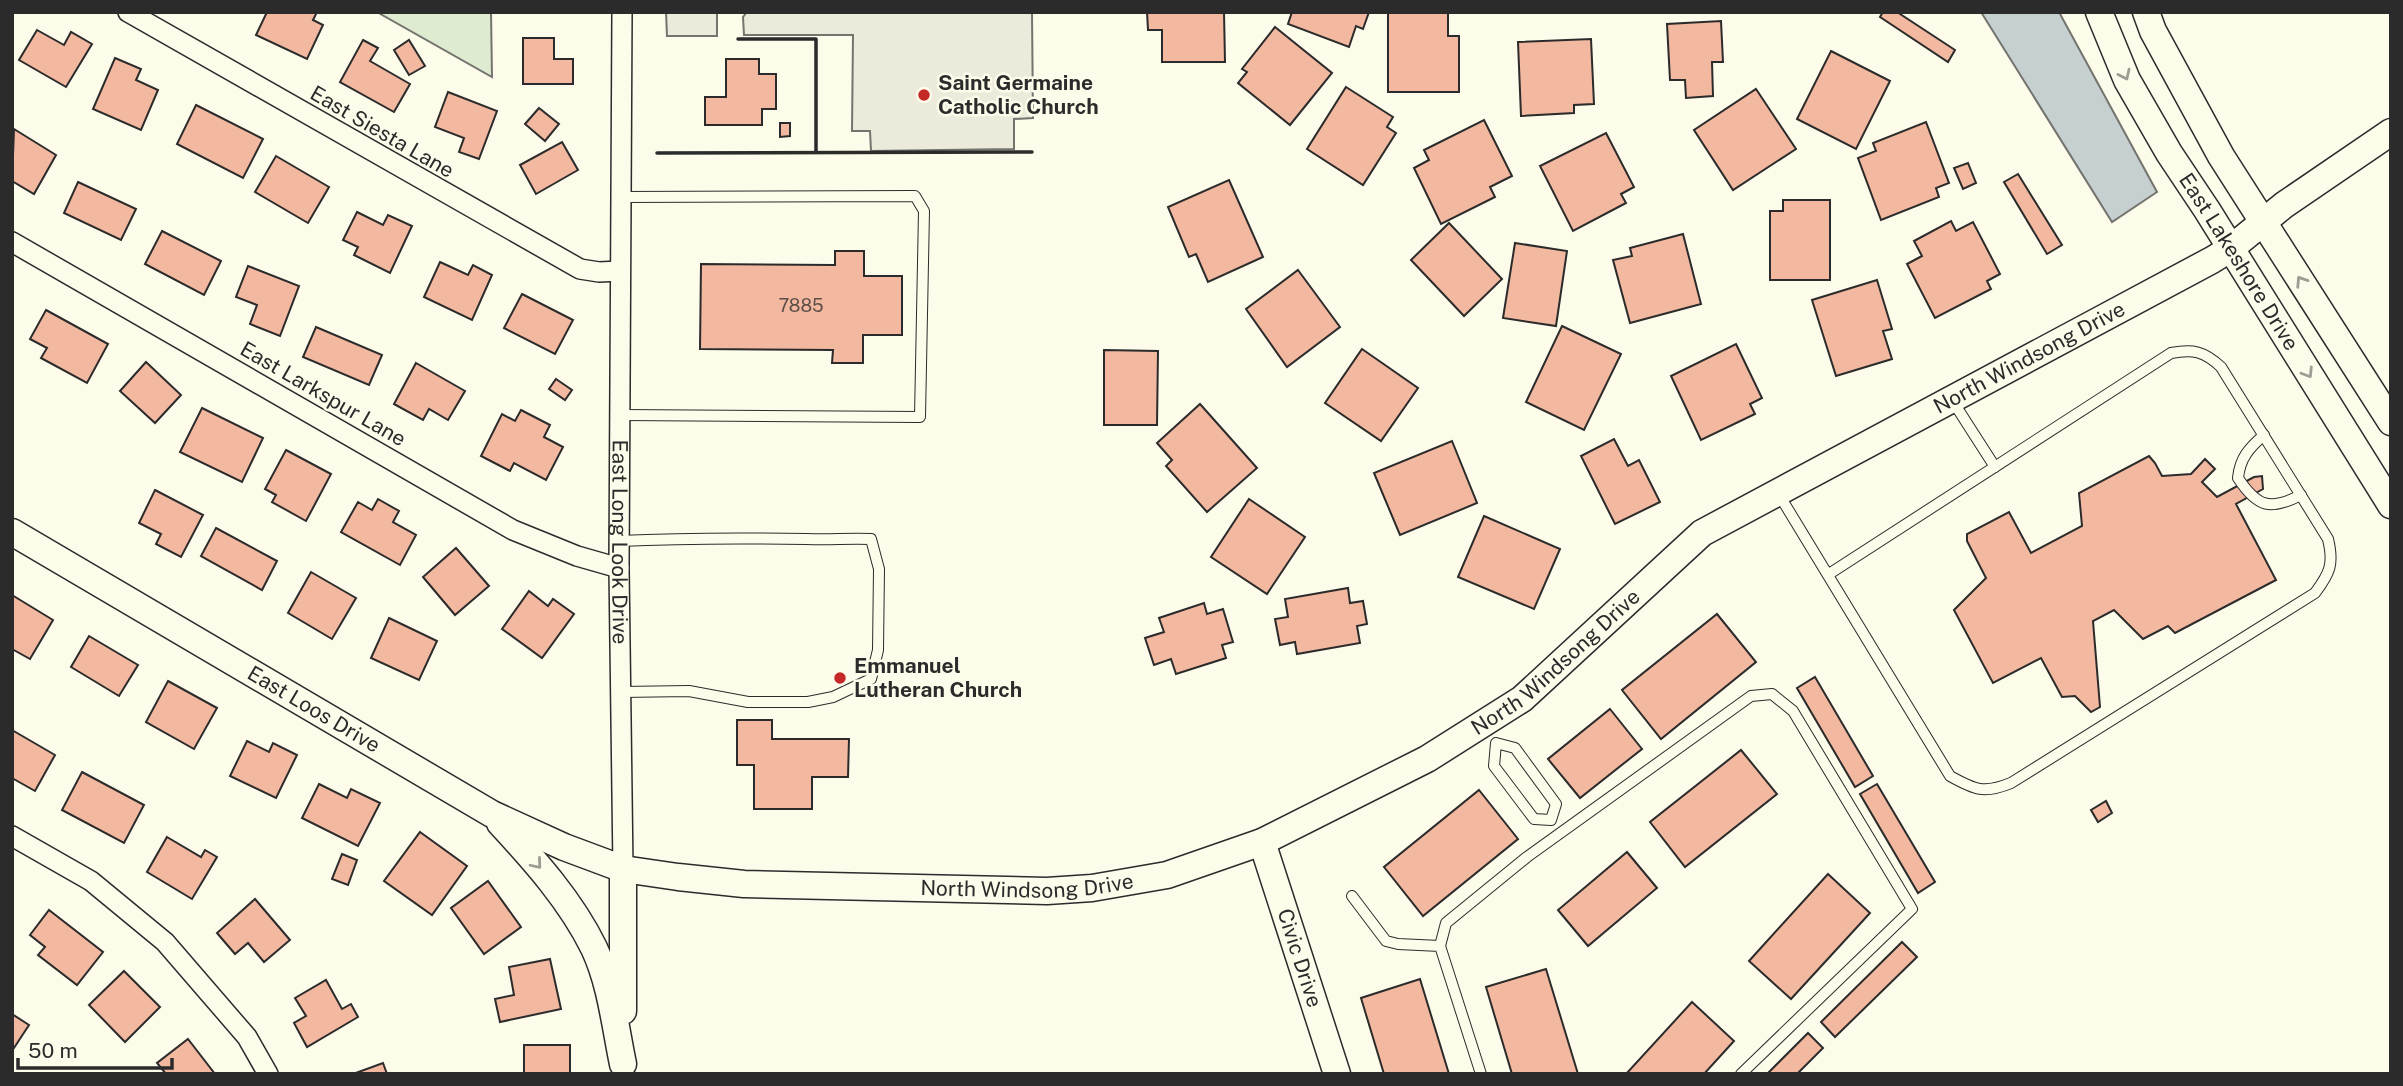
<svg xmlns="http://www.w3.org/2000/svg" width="2403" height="1086" font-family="'Public Sans',sans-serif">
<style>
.green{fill:#deebd1;stroke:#74746e;stroke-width:2}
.parking{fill:#eceadb;stroke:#74746e;stroke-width:2}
.water{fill:#c7d0d0;stroke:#74746e;stroke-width:2}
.building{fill:#f2b8a0;stroke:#2b2b2b;stroke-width:2}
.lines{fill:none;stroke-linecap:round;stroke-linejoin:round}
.lane-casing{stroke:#2b2b2b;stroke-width:12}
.street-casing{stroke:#2b2b2b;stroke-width:22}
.secondary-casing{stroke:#2b2b2b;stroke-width:29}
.lane{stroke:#fdfbea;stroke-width:10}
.street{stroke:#fdfbea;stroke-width:19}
.secondary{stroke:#fdfbea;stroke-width:26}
.wall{stroke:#2b2b2b;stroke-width:3.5}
.oneway{stroke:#9e9d94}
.poi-dot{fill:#c62828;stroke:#fdfbea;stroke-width:2.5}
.labels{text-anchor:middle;stroke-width:5;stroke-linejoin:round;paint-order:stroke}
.number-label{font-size:18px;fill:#5d4e48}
.poi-label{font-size:21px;font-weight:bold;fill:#2b2b2b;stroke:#fdfbea;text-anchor:start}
.street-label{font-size:21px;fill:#2b2b2b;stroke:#fdfbea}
</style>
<rect width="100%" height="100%" fill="#fdfbea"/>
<path class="green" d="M377,12H491L492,77Z"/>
<g class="parking">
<path d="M666,12H717V36H667Z"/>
<path d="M747,12H1032L1033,118L1014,119V149L871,151L870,131H852L853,35H744L743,17Z"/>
</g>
<path class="water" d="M1981,12H2059L2157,192L2112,222Z"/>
<g class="building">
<path d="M267,12H317L313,20L323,25L307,59L256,35Z"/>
<path d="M1147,12H1224L1225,62H1162V30H1148Z"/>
<path d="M1292,12H1369L1363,29L1356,26L1349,47L1288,24Z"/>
<path d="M1388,12H1448V36H1459V92H1388Z"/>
<path d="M1883,12H1897L1955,50L1948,62L1880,17Z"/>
<path d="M1721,21L1723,62H1712L1713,96L1686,98L1685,80H1670L1667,24Z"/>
<path d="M1275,27L1332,73L1290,125L1238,83L1247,72L1242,69Z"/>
<path d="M37,30L64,45L71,32L92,44L66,87L19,60Z"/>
<path d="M523,38H554V59H573V84H523Z"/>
<path d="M1591,39L1594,104L1574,105V113L1521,116L1518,42Z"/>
<path d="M363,40L378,48L370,61L410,84L394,112L340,82Z"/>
<path d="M409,40L425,66L409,75L394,50Z"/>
<path d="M1831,51L1890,81L1856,149L1797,119Z"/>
<path d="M115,58L141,69L136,80L158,90L141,130L93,109Z"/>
<path d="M726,59H759V74H776V109H762V125H705V97H726Z"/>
<path d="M1346,87L1393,117L1387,127L1396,133L1363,185L1307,149Z"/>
<path d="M1756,89L1796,149L1733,190L1694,130Z"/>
<path d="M448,92L497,111L479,159L459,152L464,138L435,127Z"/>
<path d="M196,105L263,139L243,178L177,144Z"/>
<path d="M539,108L559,124L545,141L525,124Z"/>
<path d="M1484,120L1512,176L1490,187L1495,197L1441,224L1414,168L1429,160L1424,150Z"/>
<path d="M1926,122L1949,183L1936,188L1939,197L1881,220L1858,158L1876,151L1873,143Z"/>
<path d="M780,123H790V136L780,137Z"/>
<path d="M14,129L56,155L34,194L12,181Z"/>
<path d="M1606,133L1634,187L1621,194L1626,203L1573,231L1540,166Z"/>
<path d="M562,142L578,170L536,194L520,165Z"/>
<path d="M276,156L329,187L308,223L255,192Z"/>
<path d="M1968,163L1976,183L1963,189L1954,168Z"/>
<path d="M2018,174L2062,245L2047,254L2004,182Z"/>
<path d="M1229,180L1263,257L1208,282L1196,254L1189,257L1168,207Z"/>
<path d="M78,182L136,209L121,240L64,213Z"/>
<path d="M1783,200H1830V280H1770V211H1783Z"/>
<path d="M357,212L383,225L388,215L412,226L390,273L354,255L358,247L343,240Z"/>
<path d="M1951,221L1956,231L1973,222L2000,274L1987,281L1991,289L1935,318L1907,264L1922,256L1914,241Z"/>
<path d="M1449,223L1502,279L1464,316L1411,260Z"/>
<path d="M162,231L221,261L204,295L145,264Z"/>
<path d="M1683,234L1701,304L1630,323L1613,260L1632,256L1630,248Z"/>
<path d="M1515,243L1567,251L1556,326L1503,318Z"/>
<path d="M835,251H864V276H902V335H863V363H832L833,350L700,349L701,264L835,265Z"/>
<path d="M440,262L468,275L473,265L492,275L472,320L424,297Z"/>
<path d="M248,266L299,286L280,336L250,324L257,305L236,297Z"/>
<path d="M1298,270L1340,327L1287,367L1246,309Z"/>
<path d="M1877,280L1892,329L1883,331L1892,359L1836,376L1812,300Z"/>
<path d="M522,294L573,320L555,354L504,328Z"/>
<path d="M46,310L108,344L87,383L41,358L47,348L30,339Z"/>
<path d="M1562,326L1621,354L1584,430L1526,402Z"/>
<path d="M316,327L382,355L369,385L303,357Z"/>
<path d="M1736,344L1762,398L1750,404L1755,414L1701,440L1671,376Z"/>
<path d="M1362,349L1418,388L1381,441L1325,403Z"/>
<path d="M1104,350L1158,351L1157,425H1104Z"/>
<path d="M146,362L181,395L155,423L120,391Z"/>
<path d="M416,363L465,391L448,420L429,409L423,420L394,404Z"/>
<path d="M556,379L572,390L565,400L549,389Z"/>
<path d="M1200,404L1257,468L1207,512L1166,466L1172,460L1157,443Z"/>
<path d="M202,408L263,438L242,482L180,452Z"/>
<path d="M521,410L550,425L544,437L563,447L546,480L514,463L510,471L481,456L502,414L515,421Z"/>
<path d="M1614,439L1628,466L1639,460L1660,502L1615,524L1581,456Z"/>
<path d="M1452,441L1477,503L1400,535L1374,473Z"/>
<path d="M286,450L331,474L306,521L272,502L276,495L265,489Z"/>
<path d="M2149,456L2155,463L2162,476L2191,474L2205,459L2215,469L2202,482L2217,497L2254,477L2262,476L2263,489L2236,504L2276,580L2175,633L2168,626L2143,639L2114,610L2093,621L2100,707L2091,712L2075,696L2062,697L2041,658L1993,683L1954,610L1986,578L1967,541V534L2009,512L2031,553L2082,526L2079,493Z"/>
<path d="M155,490L203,515L181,557L156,544L161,534L139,523Z"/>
<path d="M378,499L399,511L393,522L416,535L400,565L341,532L358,502L372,510Z"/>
<path d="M1249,499L1305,537L1267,594L1211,557Z"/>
<path d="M1484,516L1560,549L1534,609L1458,577Z"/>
<path d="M216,528L277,561L262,590L201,556Z"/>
<path d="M456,548L489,586L455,615L423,577Z"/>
<path d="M311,572L356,598L332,639L288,613Z"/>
<path d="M1348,588L1350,603L1363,601L1367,624L1357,626L1360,643L1297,654L1295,642L1280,645L1275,619L1288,617L1285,599Z"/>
<path d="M529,591L548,606L553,599L574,614L542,658L502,629Z"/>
<path d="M12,595L53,620L30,659L12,649Z"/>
<path d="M1204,603L1207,614L1223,609L1233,642L1222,645L1226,658L1176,674L1171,659L1154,665L1145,638L1164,632L1159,618Z"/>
<path d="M1717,614L1756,662L1661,739L1622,690Z"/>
<path d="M389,618L437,641L419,680L371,658Z"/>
<path d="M89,636L138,665L119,696L71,667Z"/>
<path d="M1815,677L1873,776L1855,787L1797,688Z"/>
<path d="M168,681L217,708L194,749L146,722Z"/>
<path d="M1610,709L1642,749L1580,798L1548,759Z"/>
<path d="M737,720H772V739H849L848,777H812V809H754V765H737Z"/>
<path d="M12,730L55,755L35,791L12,778Z"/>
<path d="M247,741L269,752L273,743L297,755L276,798L230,776Z"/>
<path d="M1741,750L1777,794L1685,867L1650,822Z"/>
<path d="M82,772L144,805L124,843L62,810Z"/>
<path d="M319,784L347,798L351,789L380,803L358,846L302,818Z"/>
<path d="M1877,784L1935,882L1918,893L1860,794Z"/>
<path d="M1479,790L1518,839L1423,916L1384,867Z"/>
<path d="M2106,801L2112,813L2098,822L2091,810Z"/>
<path d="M420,832L467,866L432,915L384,881Z"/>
<path d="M167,837L201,857L205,850L217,857L192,899L147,872Z"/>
<path d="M1627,852L1657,888L1588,946L1558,910Z"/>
<path d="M342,854L357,860L348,885L332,879Z"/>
<path d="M1828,874L1870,913L1791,999L1749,961Z"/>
<path d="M488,881L521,927L484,954L451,908Z"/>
<path d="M255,899L290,940L264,962L248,943L235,954L217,933Z"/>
<path d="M49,910L103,952L77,985L38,955L45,947L30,935Z"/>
<path d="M1902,942L1917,957L1835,1037L1821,1022Z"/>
<path d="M550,959L561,1009L500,1022L495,999L514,995L509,967Z"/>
<path d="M1546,969L1578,1074H1512L1486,987Z"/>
<path d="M124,971L160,1007L125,1042L89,1005Z"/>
<path d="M1420,979L1449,1074H1384L1361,998Z"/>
<path d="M326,980L342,1009L351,1004L358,1017L307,1047L294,1023L306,1016L295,998Z"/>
<path d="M1692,1002L1734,1041L1704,1074H1626Z"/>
<path d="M12,1014L29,1025L12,1051Z"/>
<path d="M1808,1033L1823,1048L1797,1074H1767Z"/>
<path d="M188,1039L215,1074H166L157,1063Z"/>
<rect x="524" y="1045" width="46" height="29"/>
<path d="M383,1063L387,1074H353Z"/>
</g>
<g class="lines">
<defs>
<g id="lane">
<path d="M1952,400L1995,467"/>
<path d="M621,415L920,417L924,211L915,196L622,197"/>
<path d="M2264,435C2249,448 2240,458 2238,478C2257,507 2270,511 2301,495"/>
<path d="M1778,493L1950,776C1975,790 1984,794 2011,783L2315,593C2330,573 2334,564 2328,539L2221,367C2204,351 2193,349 2171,353L1829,574"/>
<path d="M619,541C682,538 744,538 807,539C829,540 849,538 871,539L879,569L878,650L871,679L833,697L808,702H748L689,691L621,692"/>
<path d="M1496,743L1515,748L1556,804L1551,820L1534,819L1494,766Z"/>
<path d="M1352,896L1386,941L1398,944L1440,946L1481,1074"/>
<path d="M1440,946L1446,923L1527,857L1751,696L1772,694L1793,711L1912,909L1741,1074"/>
</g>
<g id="street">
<path d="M128,12L580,269L599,272L620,271"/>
<path id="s1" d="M622,12L619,568L623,869"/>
<path d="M12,242L513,530L577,556L619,568"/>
<path d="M12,836L91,881L165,942L247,1037L268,1074"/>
</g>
<g id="secondary">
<path id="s2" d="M2099,12L2127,80L2169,153L2207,210L2391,505"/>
<path d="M2146,12L2153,31L2221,156L2391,422"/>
<path id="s3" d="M12,532L492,814L564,847L623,869L678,877L744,884L1047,891L1092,888L1167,875L1262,842L1427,759L1522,699L1702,533L2212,260L2230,249L2284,205L2391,132"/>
<path d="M500,823C535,861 571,901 594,948C611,984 615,1026 623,1064"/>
<path id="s4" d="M1262,842L1337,1074"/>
<path d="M623,869V1011"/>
</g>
</defs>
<use href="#lane" class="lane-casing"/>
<use href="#street" class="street-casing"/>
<use href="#secondary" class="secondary-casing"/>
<use href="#lane" class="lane"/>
<use href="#street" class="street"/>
<use href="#secondary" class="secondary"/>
<g class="wall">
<path d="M738,39H816V152"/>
<path d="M657,153L1032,152"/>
</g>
</g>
<defs><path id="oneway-chevron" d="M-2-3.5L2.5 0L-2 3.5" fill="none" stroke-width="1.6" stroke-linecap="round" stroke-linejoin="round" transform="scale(1.75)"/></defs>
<g class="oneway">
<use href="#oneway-chevron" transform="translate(2125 75) rotate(65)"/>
<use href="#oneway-chevron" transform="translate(2301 281) rotate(-123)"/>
<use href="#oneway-chevron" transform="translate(2308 373) rotate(58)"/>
<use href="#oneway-chevron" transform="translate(537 864) rotate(50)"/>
</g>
<g class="poi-dot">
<circle cx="924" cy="95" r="7"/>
<circle cx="840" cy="678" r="7"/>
</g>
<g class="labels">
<g class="number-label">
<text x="801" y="312">7885</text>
</g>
<g class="poi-label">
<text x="938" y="90">Saint Germaine<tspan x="938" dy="24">Catholic Church</tspan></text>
<text x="854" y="673">Emmanuel<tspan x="854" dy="24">Lutheran Church</tspan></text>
</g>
<g class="street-label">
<text transform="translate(382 132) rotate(30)" y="7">East Siesta Lane</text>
<text dy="7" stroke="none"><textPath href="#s2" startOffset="287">East Lakeshore Drive</textPath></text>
<text dy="7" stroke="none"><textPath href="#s3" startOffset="2259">North Windsong Drive</textPath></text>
<text transform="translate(323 394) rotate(30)" y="7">East Larkspur Lane</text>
<text dy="7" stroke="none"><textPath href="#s1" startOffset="530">East Long Look Drive</textPath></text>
<text dy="7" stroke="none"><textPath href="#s3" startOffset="1692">North Windsong Drive</textPath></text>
<text dy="7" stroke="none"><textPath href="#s3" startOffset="350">East Loos Drive</textPath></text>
<text dy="7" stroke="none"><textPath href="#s3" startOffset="1104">North Windsong Drive</textPath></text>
<text dy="7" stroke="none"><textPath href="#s4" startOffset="122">Civic Drive</textPath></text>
</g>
</g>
<rect width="2403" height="1086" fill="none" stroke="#2b2b2b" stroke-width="28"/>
<path d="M18 1058v10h154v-10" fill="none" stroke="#2b2b2b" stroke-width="3.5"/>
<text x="28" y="1058" font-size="21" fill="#2b2b2b" stroke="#fdfbea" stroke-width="5" paint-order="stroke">50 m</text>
</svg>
